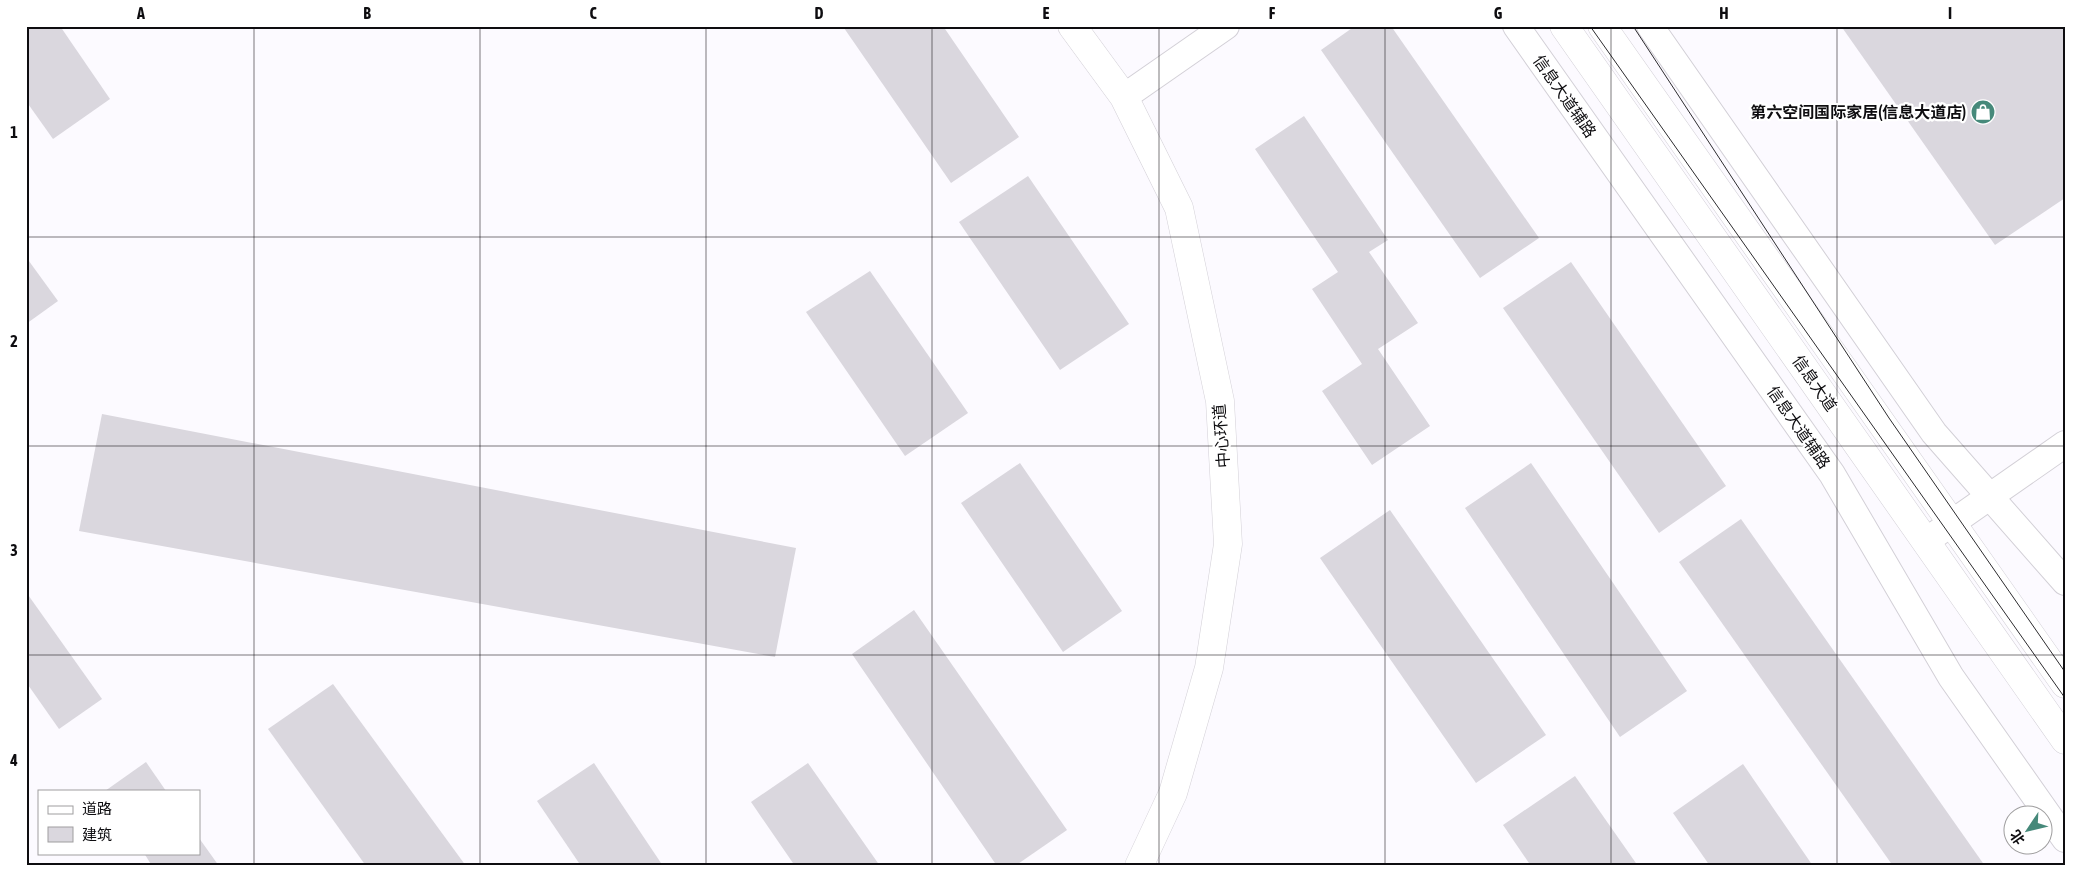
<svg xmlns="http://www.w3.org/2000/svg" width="2091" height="892" font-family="'Asap Condensed','Noto Sans SC',sans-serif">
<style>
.building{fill:#dad7de}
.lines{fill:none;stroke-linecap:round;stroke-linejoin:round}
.street-casing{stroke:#d3d0d7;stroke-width:28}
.secondary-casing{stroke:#d3d0d7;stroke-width:29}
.street{stroke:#fff;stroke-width:26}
.secondary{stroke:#fff;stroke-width:28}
.tram{stroke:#2d2c2f;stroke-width:1}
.grid{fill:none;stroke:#0e0d10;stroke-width:1;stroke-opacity:0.55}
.labels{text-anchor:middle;stroke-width:4.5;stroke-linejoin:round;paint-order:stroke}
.street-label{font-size:16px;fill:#0e0d10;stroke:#fff}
.poi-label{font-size:16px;font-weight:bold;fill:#0e0d10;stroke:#fff;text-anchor:end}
.neatline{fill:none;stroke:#0e0d10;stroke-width:2}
.grid-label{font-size:16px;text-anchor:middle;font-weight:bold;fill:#0e0d10}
</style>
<rect width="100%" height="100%" fill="#fcfaff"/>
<g class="building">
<path d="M26,26H60L110,99L53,139L26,101Z"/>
<path d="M846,26H943L1019,137L951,183L844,28Z"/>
<path d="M1355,26H1391L1539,238L1480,278L1321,50Z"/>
<path d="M1841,26H2065V198L1995,245Z"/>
<path d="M1304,116L1388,240L1369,252L1418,323L1378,349L1430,426L1372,465L1322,391L1362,364L1312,289L1338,272L1255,149Z"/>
<path d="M1028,176L1129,324L1060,370L959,222Z"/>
<path d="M26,257L58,301L26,324Z"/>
<path d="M1571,262L1726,486L1659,533L1503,308Z"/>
<path d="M870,271L968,413L905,456L806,312Z"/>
<path d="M102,414L796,548L775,657L79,531Z"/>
<path d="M1020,463L1122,611L1063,652L961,503Z"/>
<path d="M1531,463L1687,691L1620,737L1465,508Z"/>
<path d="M1390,510L1546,735L1476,783L1320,558Z"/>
<path d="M1741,519L1985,866H1893L1679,562Z"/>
<path d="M26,592L102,699L59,729L26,682Z"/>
<path d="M914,610L1067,830L1015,866H997L852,654Z"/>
<path d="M333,684L466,866H366L268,729Z"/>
<path d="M146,762L166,791H105Z"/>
<path d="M594,763L663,866H581L537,801Z"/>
<path d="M808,763L880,866H795L751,802Z"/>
<path d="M1743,764L1813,866H1710L1673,813Z"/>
<path d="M1575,776L1638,866H1531L1503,825Z"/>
<path d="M199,838L219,866H152L144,853H199Z"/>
</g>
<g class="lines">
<defs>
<g id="street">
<path d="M1516,26L1832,474L1951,677L2065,839"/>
<path d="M1650,26L1934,433L2065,582"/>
<path d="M1124,97L1226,26"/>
<path d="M1926,541L2065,444"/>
</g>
<g id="secondary">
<path d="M1072,26L1124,97L1179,208L1220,401L1228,544L1209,668L1173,793L1139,866"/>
<path d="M1564,26L2065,740"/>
<path d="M1602,26L2065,684"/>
</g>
</defs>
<use href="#street" class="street-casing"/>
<use href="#secondary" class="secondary-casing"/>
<use href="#street" class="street"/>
<use href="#secondary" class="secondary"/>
<g class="tram">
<path d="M1590,26L2065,698"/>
<path d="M1633,26L1889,418L2065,672"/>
</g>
</g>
<path class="grid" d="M254,26V866M480,26V866M706,26V866M932,26V866M1159,26V866M1385,26V866M1611,26V866M1837,26V866M26,237H2065M26,446H2065M26,655H2065"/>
<defs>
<symbol id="shop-disc" viewBox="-11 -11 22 22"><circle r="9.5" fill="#46897a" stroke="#fff"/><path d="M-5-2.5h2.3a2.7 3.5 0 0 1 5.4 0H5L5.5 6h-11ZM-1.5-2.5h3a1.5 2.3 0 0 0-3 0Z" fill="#fff"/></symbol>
</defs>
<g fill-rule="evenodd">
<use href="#shop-disc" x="1969" y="98" width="28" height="28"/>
</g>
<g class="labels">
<g class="street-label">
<text transform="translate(1565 96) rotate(55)" y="6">信息大道辅路</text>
<text transform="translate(1815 383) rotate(55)" y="6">信息大道</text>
<text transform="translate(1799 427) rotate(55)" y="6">信息大道辅路</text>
<text transform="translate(1221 436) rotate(-94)" y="6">中心环道</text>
</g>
<g class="poi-label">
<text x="1966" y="118">第六空间国际家居(信息大道店)</text>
</g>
</g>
<rect width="2091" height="892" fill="none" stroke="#ffffff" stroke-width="55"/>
<rect x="38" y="790" width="162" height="65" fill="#ffffff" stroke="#9f9e9f"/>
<rect x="48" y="806" width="25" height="8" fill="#ffffff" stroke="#9f9e9f"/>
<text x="82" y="814" font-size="15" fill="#0e0d10">道路</text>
<rect x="48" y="827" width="25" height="15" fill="#dad7de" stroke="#9f9e9f"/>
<text x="82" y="840" font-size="15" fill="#0e0d10">建筑</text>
<g transform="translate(2028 830) rotate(235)"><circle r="24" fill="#ffffff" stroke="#9f9e9f"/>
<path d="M0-4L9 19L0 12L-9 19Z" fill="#46897a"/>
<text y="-8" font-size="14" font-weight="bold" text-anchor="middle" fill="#0e0d10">北</text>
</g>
<rect x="28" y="28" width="2036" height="836" class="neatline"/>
<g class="grid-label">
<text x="141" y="19">A</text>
<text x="367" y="19">B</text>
<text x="593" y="19">C</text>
<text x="819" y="19">D</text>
<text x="1046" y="19">E</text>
<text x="1272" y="19">F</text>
<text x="1498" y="19">G</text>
<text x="1724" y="19">H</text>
<text x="1950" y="19">I</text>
<text x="14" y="138">1</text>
<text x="14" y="347">2</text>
<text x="14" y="556">3</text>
<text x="14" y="766">4</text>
</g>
</svg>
